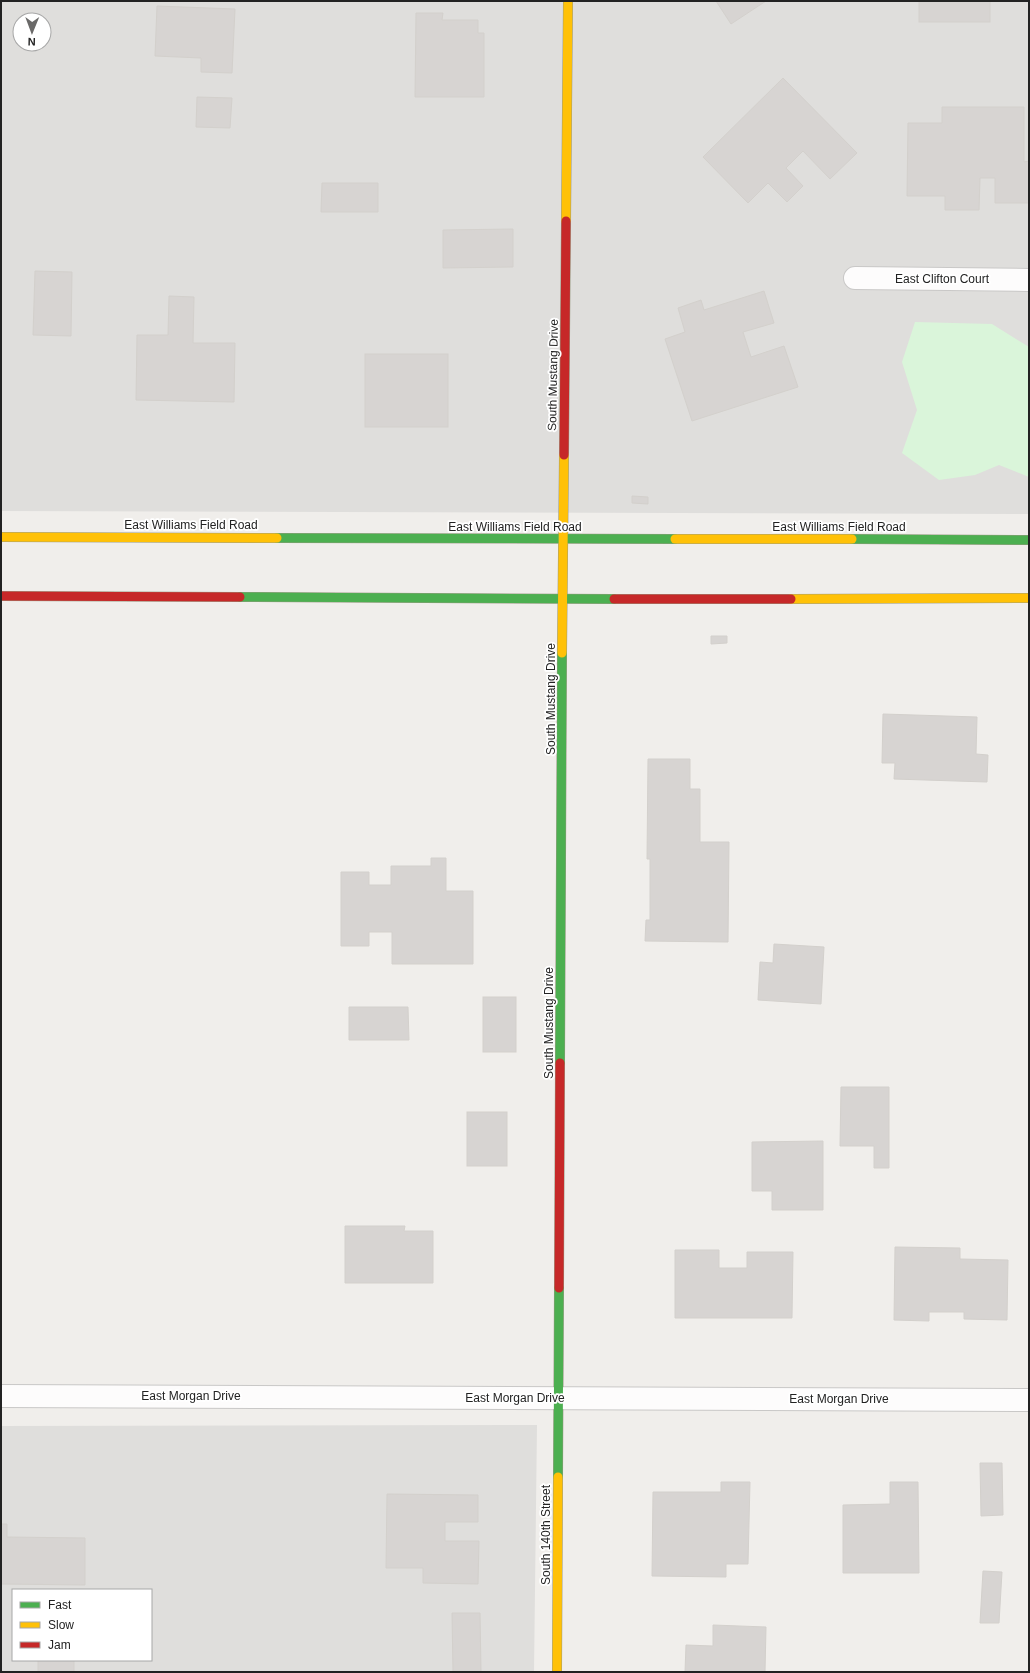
<svg xmlns="http://www.w3.org/2000/svg" width="1030" height="1673" font-family="Helvetica,sans-serif">
<style>
.residential{fill:#dfdedc;fill-rule:evenodd}
.park{fill:#daf5da}
.building{fill:#d7d4d2;stroke:#d3d0cc}
.lines{fill:none;stroke-linecap:round;stroke-linejoin:round}
.street-casing{stroke:#c9c8c7;stroke-width:24}
.fast-casing{stroke:#999a82;stroke-width:10}
.slow-casing{stroke:#999a82;stroke-width:10}
.jam-casing{stroke:#999a82;stroke-width:10}
.street{stroke:#fdfcfc;stroke-width:22}
.fast{stroke:#4caf50;stroke-width:9}
.slow{stroke:#ffc107;stroke-width:9}
.jam{stroke:#c62828;stroke-width:9}
.labels{text-anchor:middle;stroke-width:3.5;stroke-linejoin:round;paint-order:stroke}
.street-label{font-size:12px;fill:#222;stroke:#fff}
</style>
<rect width="100%" height="100%" fill="#f0eeeb"/>
<g class="residential">
<path d="M1,1H1029V514L1,511ZM20,20H44V44H20Z"/>
<path d="M537,1425L534,1672H1V1426ZM13,1590H151V1660H13Z"/>
</g>
<path class="park" d="M915,322L992,324L1029,347V477L999,465L975,475L939,480L902,453L917,410L902,362Z"/>
<g class="building">
<path d="M716,1H766L731,24Z"/>
<rect x="919" y="1" width="71" height="21"/>
<path d="M157,6L235,9L232,73L201,72V58L155,56Z"/>
<path d="M416,13H443L442,20H478V33H484V97H415Z"/>
<path d="M783,78L857,153L830,179L803,151L786,168L803,186L787,202L768,183L748,203L703,157Z"/>
<path d="M197,97L232,98L230,128L196,127Z"/>
<path d="M942,107H1024V162L1029,161V203H995V178H980L979,210H945V196H907L908,123H942Z"/>
<path d="M322,183H378V212H321Z"/>
<path d="M513,229V267L443,268V230Z"/>
<path d="M35,271L72,272L71,336L33,335Z"/>
<path d="M764,291L774,323L743,332L751,357L784,346L798,387L692,421L665,339L685,332L678,308L701,300L704,310Z"/>
<path d="M169,296L194,297L193,343H235L234,402L136,400L137,335H168Z"/>
<rect x="365" y="354" width="83" height="73"/>
<path d="M632,496L648,497V504L632,503Z"/>
<path d="M711,636H727V643L711,644Z"/>
<path d="M883,714L977,717L976,754L988,755L987,782L894,779L895,763H882Z"/>
<path d="M648,759H690V789H700V842H729L728,942L645,941L646,920H650V859H647Z"/>
<path d="M431,858H446V891H473V964H392V932H369V946H341V872H369V885H391V866H431Z"/>
<path d="M774,944L824,947L821,1004L758,1000L760,962L773,963Z"/>
<rect x="483" y="997" width="33" height="55"/>
<path d="M349,1007H408L409,1040H349Z"/>
<path d="M841,1087H889V1168H874V1146H840Z"/>
<rect x="467" y="1112" width="40" height="54"/>
<path d="M823,1141V1210H772V1191H752V1142Z"/>
<path d="M345,1226H405L404,1231H433V1283H345Z"/>
<path d="M895,1247L960,1248V1259L1008,1260L1007,1320L964,1319V1312H929V1321L894,1320Z"/>
<path d="M675,1250H719V1268H747V1252H793L792,1318H675Z"/>
<path d="M980,1463H1002L1003,1515L981,1516Z"/>
<path d="M721,1482H750L748,1564H726V1577L652,1576L653,1492H721Z"/>
<path d="M890,1482H918L919,1573H843V1505L890,1504Z"/>
<path d="M387,1494L478,1495V1522H445V1541H479L478,1584L423,1583V1568H386Z"/>
<path d="M1,1524H7V1537L85,1538V1585L1,1584Z"/>
<path d="M983,1571L1002,1572L999,1623H980Z"/>
<path d="M452,1613H480L481,1672H453Z"/>
<path d="M713,1625L766,1627L765,1672H685L686,1645L713,1646Z"/>
<rect x="38" y="1660" width="36" height="12"/>
</g>
<g class="lines">
<defs>
<g id="street">
<path d="M855,278L1029,280"/>
<path d="M1,1396L1029,1400"/>
</g>
<g id="fast">
<path d="M277,538L675,539"/>
<path d="M852,539L1029,540"/>
<path d="M240,597L614,599"/>
<path d="M560,1063L562,653"/>
<path d="M558,1477L559,1288"/>
</g>
<g id="slow">
<path d="M566,221L568,1"/>
<path d="M1,537L277,538"/>
<path d="M675,539H852"/>
<path d="M791,599L1029,598"/>
<path d="M562,653L564,455"/>
<path d="M557,1672L558,1477"/>
</g>
<g id="jam">
<path d="M564,455L566,221"/>
<path d="M1,596L240,597"/>
<path d="M614,599H791"/>
<path d="M559,1288L560,1063"/>
</g>
</defs>
<use href="#street" class="street-casing"/>
<use href="#fast" class="fast-casing"/>
<use href="#slow" class="slow-casing"/>
<use href="#jam" class="jam-casing"/>
<use href="#street" class="street"/>
<use href="#fast" class="fast"/>
<use href="#slow" class="slow"/>
<use href="#jam" class="jam"/>
</g>
<g class="labels">
<g class="street-label">
<text x="942" y="283">East Clifton Court</text>
<text transform="translate(553 375) rotate(-89)" y="4">South Mustang Drive</text>
<text x="191" y="529">East Williams Field Road</text>
<text x="515" y="531">East Williams Field Road</text>
<text x="839" y="531">East Williams Field Road</text>
<text transform="translate(551 699) rotate(-90)" y="4">South Mustang Drive</text>
<text transform="translate(549 1023) rotate(-90)" y="4">South Mustang Drive</text>
<text x="191" y="1400">East Morgan Drive</text>
<text x="515" y="1402">East Morgan Drive</text>
<text x="839" y="1403">East Morgan Drive</text>
<text transform="translate(546 1535) rotate(-90)" y="4">South 140th Street</text>
</g>
</g>
<rect width="1030" height="1673" fill="none" stroke="#222222" stroke-width="4"/>
<rect x="12" y="1589" width="140" height="72" fill="#ffffff" stroke="#a7a7a7"/>
<rect x="20" y="1602" width="20" height="6" fill="#4caf50" stroke="#a7a7a7"/>
<text x="48" y="1609" font-size="12" fill="#222222">Fast</text>
<rect x="20" y="1622" width="20" height="6" fill="#ffc107" stroke="#a7a7a7"/>
<text x="48" y="1629" font-size="12" fill="#222222">Slow</text>
<rect x="20" y="1642" width="20" height="6" fill="#c62828" stroke="#a7a7a7"/>
<text x="48" y="1649" font-size="12" fill="#222222">Jam</text>
<g transform="translate(32 32) rotate(181)"><circle r="19" fill="#ffffff" stroke="#a7a7a7"/>
<path d="M0-3L7 15L0 10L-7 15Z" fill="#6a6968"/>
<text y="-6" font-size="11" font-weight="bold" text-anchor="middle" fill="#222222">N</text>
</g>
</svg>
